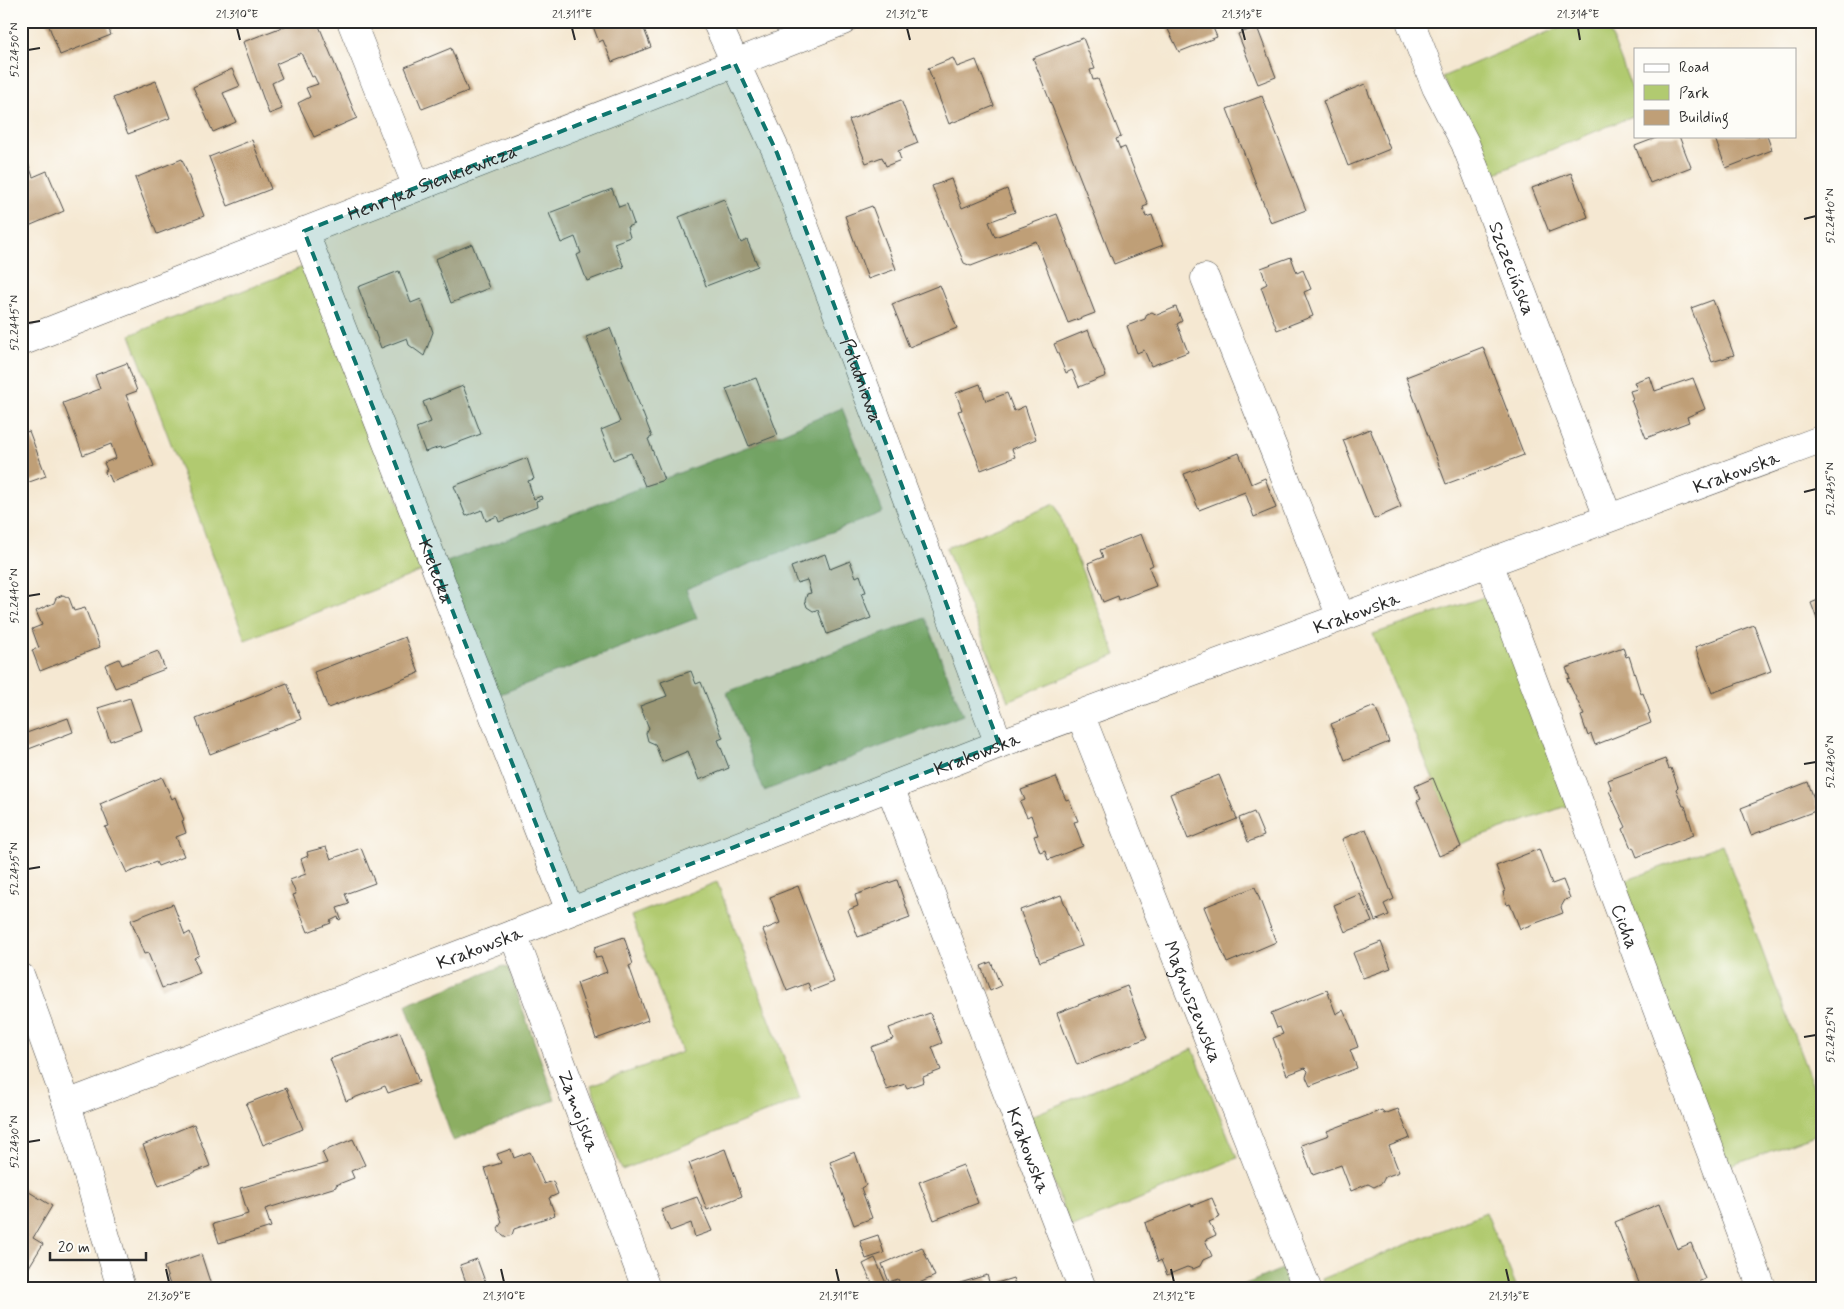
<svg xmlns="http://www.w3.org/2000/svg" width="1844" height="1309" font-family="Mynerve,sans-serif">
<style>
.green{fill:#b1ca70;stroke:#6e7a4e}
.forest{fill:#8cae62;stroke:#5c6c46}
.building{fill:#bf9f77}
.lines{fill:none;stroke-linecap:round;stroke-linejoin:round}
.minor-casing{stroke:#494744;stroke-width:29}
.minor{stroke:#fff;stroke-width:28}
.marked{fill:#0f766e;fill-opacity:0.2;stroke:#0f766e;stroke-width:4;stroke-dasharray:10 6;stroke-linejoin:round}
.ticks{fill:none;stroke:#2b2b2b;stroke-width:2}
.labels{text-anchor:middle;stroke-width:4;stroke-linejoin:round;paint-order:stroke}
.street-label{font-size:19px;fill:#2b2b2b;stroke:#fdfcf7}
.neatline{fill:none;stroke:#2b2b2b;stroke-width:2}
.ticks-label{font-size:12px;text-anchor:middle;fill:#2b2b2b}
</style>
<rect width="100%" height="100%" fill="#fdfcf7"/>
<filter id="ink" filterUnits="userSpaceOnUse"><feTurbulence type="fractalNoise" baseFrequency=".02" numOctaves="2"/><feDisplacementMap in="SourceGraphic" scale="10" xChannelSelector="R" yChannelSelector="G"/><feConvolveMatrix kernelMatrix="1 2 1 2 8 2 1 2 1" color-interpolation-filters="sRGB"/></filter>
<filter id="wash" filterUnits="userSpaceOnUse"><feTurbulence type="fractalNoise" baseFrequency=".0096" numOctaves="4" result="noise"/><feDisplacementMap in="SourceGraphic" scale="20" xChannelSelector="R" yChannelSelector="G"/><feGaussianBlur stdDeviation="1.12" result="paint"/><feColorMatrix in="noise" values="0 0 0 0 0 0 0 0 0 0 0 0 0 0 0 0 0 1.4 0 .05"/><feComposite in="paint" operator="in"/></filter>
<g filter="url(#wash)">
<rect width="100%" height="100%" fill="#f5e8d2"/>
<g class="green">
<path d="M1574,21H1606L1635,97V115L1491,175L1442,77Z"/>
<path d="M308,265L425,570L245,640L130,335Z"/>
<path d="M1055,504L1116,655L1008,701L946,548Z"/>
<path d="M1490,595L1569,805L1460,844L1373,634Z"/>
<path d="M1722,844L1823,1113V1132L1728,1167L1620,883Z"/>
<path d="M717,882L800,1099L622,1170L591,1086L682,1052L631,916Z"/>
<path d="M1193,1049L1237,1158L1071,1228L1029,1117Z"/>
<path d="M1486,1212L1517,1288H1326L1322,1279Z"/>
</g>
<g class="forest">
<path d="M842,408L883,512L686,589L697,618L495,696L444,563L778,435Z"/>
<path d="M925,618L963,715L764,791L727,692Z"/>
<path d="M503,966L508,968L555,1100L453,1141L406,1005Z"/>
<path d="M1282,1269L1289,1288H1236Z"/>
</g>
<g id="blocks">
<g class="building">
<path d="M47,21H106L111,35L60,55Z"/>
<path d="M298,21H317L357,118L314,137L298,103L310,97L306,88L318,84L314,76L312,77L301,53L276,64L282,78L272,83L282,109L269,114L243,42Z"/>
<path d="M591,21H641L651,47L612,62L603,40L599,42Z"/>
<path d="M1164,21H1210L1217,37L1179,52Z"/>
<path d="M1257,27L1276,77L1258,84L1238,34Z"/>
<path d="M1083,38L1095,69L1090,70L1093,80L1098,79L1121,137L1116,139L1120,149L1125,147L1148,205L1143,207L1146,217L1152,215L1163,245L1114,264L1033,58Z"/>
<path d="M451,48L468,91L422,109L405,67Z"/>
<path d="M953,58L957,67L976,60L994,106L949,124L928,68Z"/>
<path d="M232,69L240,86L223,93L236,122L213,132L193,87Z"/>
<path d="M156,81L170,118L128,134L113,98Z"/>
<path d="M1365,84L1390,149L1348,166L1323,101Z"/>
<path d="M1262,96L1306,210L1271,223L1227,109Z"/>
<path d="M901,100L918,143L898,151L901,160L886,166L882,157L866,163L849,120Z"/>
<path d="M1661,136H1679L1691,167L1650,183L1635,146Z"/>
<path d="M1714,136H1767L1772,150L1726,168Z"/>
<path d="M252,140L271,189L228,206L209,157Z"/>
<path d="M182,159L204,216L157,234L135,178Z"/>
<path d="M27,160L33,177L47,171L64,211L24,228L21,221V162Z"/>
<path d="M1571,173L1588,217L1549,232L1532,188Z"/>
<path d="M951,179L962,208L1007,189L1015,212L989,222L995,237L1057,214L1095,313L1068,323L1036,241L971,266L964,263L932,186Z"/>
<path d="M612,189L619,207L627,204L634,224L627,227L630,237L614,243L624,267L587,281L577,255L581,253L575,237L561,243L549,213Z"/>
<path d="M724,199L741,243L747,240L758,266L706,286L679,217Z"/>
<path d="M872,206L896,269L868,279L845,216Z"/>
<path d="M472,244L489,288L451,303L435,259Z"/>
<path d="M1291,257L1297,273L1303,270L1311,289L1304,292L1313,316L1277,330L1261,287L1267,284L1261,268Z"/>
<path d="M399,271L411,303L421,299L433,332L424,356L409,345L407,338L381,348L358,287Z"/>
<path d="M940,285L957,328L909,347L892,304Z"/>
<path d="M1713,300L1734,355L1712,362L1691,308Z"/>
<path d="M1176,307L1182,321L1177,324L1188,352L1151,366L1144,350L1137,353L1127,326L1145,319L1147,314L1152,312L1157,315Z"/>
<path d="M610,328L652,437L648,439L664,480L645,486L631,453L613,460L601,430L620,422L586,337Z"/>
<path d="M1088,330L1106,376L1079,387L1072,370L1066,373L1054,344Z"/>
<path d="M1483,347L1524,455L1446,484L1406,377Z"/>
<path d="M127,363L137,391L126,395L154,466L112,482L109,475L106,476L105,471L107,470L104,463L116,458L111,444L83,455L63,403L100,389L95,375Z"/>
<path d="M1650,376L1655,391L1693,378L1705,409L1687,417L1689,422L1646,438L1631,400L1633,399L1630,391L1637,389L1634,382Z"/>
<path d="M756,378L778,435L749,446L726,389Z"/>
<path d="M980,384L986,401L1007,393L1014,411L1025,406L1036,439L1012,449L1015,457L981,470L958,411L962,410L956,393Z"/>
<path d="M463,386L481,434L441,449L440,447L425,452L416,428L431,422L423,402Z"/>
<path d="M1370,429L1401,507L1374,519L1343,440Z"/>
<path d="M29,431L46,476L21,485V434Z"/>
<path d="M1239,453L1251,484L1265,478L1276,508L1254,517L1245,492L1199,510L1184,474Z"/>
<path d="M527,458L534,479L528,481L534,499L541,496L542,499L536,501L537,507L499,522L497,516L486,521L482,510L466,516L454,486Z"/>
<path d="M1141,534L1153,565L1149,567L1156,586L1119,600L1118,596L1103,602L1088,563L1103,557L1100,550Z"/>
<path d="M825,554L830,569L850,561L856,577L860,575L866,592L861,593L871,618L827,634L818,610L813,611L807,607L805,601L807,594L811,593L807,580L797,583L791,567Z"/>
<path d="M63,595L69,598L74,611L85,608L100,647L40,671L32,650L39,648L32,629L42,625L36,611L54,603L56,598Z"/>
<path d="M1823,598V635L1811,603Z"/>
<path d="M1754,625L1771,671L1712,693L1695,647Z"/>
<path d="M405,637L419,673L328,708L314,672Z"/>
<path d="M1623,647L1626,657L1629,656L1641,694L1643,693L1650,713L1648,714L1651,723L1595,745L1591,734L1588,736L1581,716L1584,715L1567,679L1570,678L1566,668Z"/>
<path d="M158,651L165,669L115,688L105,665L119,659L122,665Z"/>
<path d="M691,671L696,684L701,682L723,738L718,740L729,768L699,780L688,751L662,762L655,744L648,741L646,733L649,728L640,706L667,696L661,682Z"/>
<path d="M287,683L301,719L210,754L196,719Z"/>
<path d="M130,698L141,730L110,741L98,708Z"/>
<path d="M1375,706L1389,742L1345,760L1331,724Z"/>
<path d="M68,718L73,732L21,752V735Z"/>
<path d="M1665,759L1669,769L1671,768L1678,787L1676,789L1683,806H1685L1694,835L1637,857L1633,847L1631,848L1623,829L1626,827L1609,791L1612,790L1608,780Z"/>
<path d="M1219,775L1237,819L1188,839L1170,794Z"/>
<path d="M162,777L172,799L175,797L184,820L182,821L186,833L176,837L184,856L158,866L156,862L127,873L105,827L109,826L100,804Z"/>
<path d="M1056,777L1066,800L1069,799L1078,821L1074,822L1083,846L1048,860L1045,850L1040,852L1034,836L1038,835L1031,815L1027,817L1020,802L1025,800L1021,790Z"/>
<path d="M1433,778L1461,847L1439,856L1417,801L1421,799L1415,786Z"/>
<path d="M1808,782L1818,810L1751,835L1741,808Z"/>
<path d="M1254,812L1264,836L1248,842L1239,818Z"/>
<path d="M1366,829L1394,899L1384,904L1389,915L1375,921L1342,839Z"/>
<path d="M326,847L331,859L361,848L375,883L345,894L349,904L337,908L341,919L339,920L338,917L330,921L331,923L308,932L293,895L296,894L290,880L306,874L301,859L308,856L307,852Z"/>
<path d="M1539,849L1552,884L1563,880L1570,898L1565,900L1561,907L1563,913L1520,929L1510,904L1507,905L1503,892L1505,891L1496,866Z"/>
<path d="M897,880L910,918L858,937L848,910L858,906L855,895Z"/>
<path d="M798,886L834,982L811,991L808,983L787,991L763,930L780,923L770,897Z"/>
<path d="M1255,887L1276,942L1227,963L1204,907Z"/>
<path d="M1360,894L1372,922L1345,932L1334,905Z"/>
<path d="M1061,895L1082,946L1040,962L1020,910Z"/>
<path d="M173,904L185,935L190,932L199,955L194,958L200,973L162,988L148,953L144,954L131,920Z"/>
<path d="M624,937L633,964L629,966L648,1020L596,1039L577,983L607,972L601,957L596,958L594,951L595,947Z"/>
<path d="M1381,942L1391,968L1363,978L1353,953Z"/>
<path d="M991,962L1001,986L990,991L981,966Z"/>
<path d="M1127,986L1147,1038L1077,1065L1057,1013Z"/>
<path d="M1327,990L1336,1014L1343,1010L1351,1027L1358,1047L1350,1050L1357,1068L1310,1086L1306,1077L1308,1071L1305,1068L1287,1075L1273,1038L1283,1034L1280,1027L1277,1028L1271,1013Z"/>
<path d="M930,1013L942,1043L932,1047L941,1070L923,1077L924,1082L907,1088L905,1084L887,1090L871,1047L893,1039L889,1028Z"/>
<path d="M400,1032L419,1082L388,1093L385,1086L346,1101L330,1059Z"/>
<path d="M286,1088L303,1129L263,1145L246,1104Z"/>
<path d="M1398,1109L1410,1138L1389,1146L1399,1172L1385,1177L1382,1183L1374,1187L1368,1184L1351,1191L1341,1165L1313,1175L1301,1145L1329,1135L1327,1131L1382,1110L1384,1114Z"/>
<path d="M194,1124L210,1166L159,1186L143,1145Z"/>
<path d="M353,1139L365,1165L351,1171L354,1178L336,1185V1187L265,1209L271,1227L219,1243L213,1224L248,1214L240,1188L327,1163L322,1152Z"/>
<path d="M511,1149L514,1158L530,1152L544,1184L553,1181L558,1194L549,1198L555,1215L514,1229L512,1235L506,1237L499,1232L498,1228L502,1222L485,1168L501,1163L497,1154Z"/>
<path d="M725,1149L742,1196L707,1210L689,1163Z"/>
<path d="M855,1152L866,1185L861,1188L872,1218L854,1225L830,1162Z"/>
<path d="M963,1165L978,1203L934,1220L919,1182Z"/>
<path d="M21,1187L52,1206L33,1238L43,1244L21,1280Z"/>
<path d="M697,1197L712,1231L695,1237L691,1223L670,1231L661,1210Z"/>
<path d="M1212,1198L1220,1217L1209,1222L1216,1235L1205,1240L1212,1256L1203,1260L1200,1266L1193,1269L1187,1267L1167,1275L1161,1260L1158,1262L1145,1223L1191,1204L1192,1206Z"/>
<path d="M1659,1204L1677,1249L1691,1243L1705,1279L1683,1288H1641L1615,1222Z"/>
<path d="M878,1235L884,1253L866,1259L860,1241Z"/>
<path d="M922,1247L935,1276L908,1288H902L898,1279L889,1282L882,1264Z"/>
<path d="M201,1254L212,1288H171L164,1267Z"/>
<path d="M875,1258L888,1288H874L863,1264Z"/>
<path d="M477,1259L487,1287L468,1288L460,1265Z"/>
<path d="M987,1275L990,1285L1013,1278L1016,1288H962L960,1283Z"/>
</g>
</g>
</g>
<g filter="url(#ink)">
<use href="#blocks" fill-opacity="0" stroke="#494744" stroke-width="1"/>
<g class="lines">
<defs>
<g id="minor">
<path d="M351,21L417,187"/>
<path id="s1" d="M716,21L777,153L999,744"/>
<path id="s2" d="M1410,21L1436,87L1465,143L1608,517"/>
<path id="s3" d="M304,231L570,911"/>
<path d="M1205,278L1341,617"/>
<path id="s4" d="M21,342L843,21"/>
<path id="s5" d="M1489,563L1762,1288"/>
<path id="s6" d="M1080,714L1307,1288"/>
<path id="s7" d="M890,787L1082,1288"/>
<path id="s8" d="M513,934L646,1288"/>
<path d="M21,977L67,1104L121,1288"/>
<path id="s9" d="M67,1104L513,934L999,744L1823,439"/>
</g>
</defs>
<use href="#minor" class="minor-casing"/>
<use href="#minor" class="minor"/>
</g>
</g>
<path class="marked" d="M735,64L777,153L999,744L570,911L304,231Z"/>
<path class="ticks" d="M237,28L240,40M572,28L575,40M907,28L910,40M1242,28L1245,40M1578,28L1580,40M28,50L40,48M1804,219L1816,216M28,323L40,321M1804,492L1816,489M28,596L40,594M1804,764L1816,762M28,869L40,867M1804,1037L1816,1035M28,1142L40,1140M166,1269L169,1282M501,1269L504,1282M836,1269L839,1282M1171,1269L1174,1282M1506,1269L1509,1282"/>
<g class="labels">
<g class="street-label">
<text dy="7" stroke="none"><textPath href="#s4" startOffset="441">Henryka Sienkiewicza</textPath></text>
<text dy="7" stroke="none"><textPath href="#s2" startOffset="268">Szczecińska</textPath></text>
<text dy="7" stroke="none"><textPath href="#s1" startOffset="388">Południowa</textPath></text>
<text dy="7" stroke="none"><textPath href="#s9" startOffset="1785">Krakowska</textPath></text>
<text dy="7" stroke="none"><textPath href="#s3" startOffset="365">Kielecka</textPath></text>
<text dy="7" stroke="none"><textPath href="#s9" startOffset="1380">Krakowska</textPath></text>
<text dy="7" stroke="none"><textPath href="#s9" startOffset="975">Krakowska</textPath></text>
<text dy="7" stroke="none"><textPath href="#s5" startOffset="388">Cicha</textPath></text>
<text dy="7" stroke="none"><textPath href="#s9" startOffset="441">Krakowska</textPath></text>
<text dy="7" stroke="none"><textPath href="#s6" startOffset="309">Magnuszewska</textPath></text>
<text dy="7" stroke="none"><textPath href="#s8" startOffset="189">Zamojska</textPath></text>
<text dy="7" stroke="none"><textPath href="#s7" startOffset="389">Krakowska</textPath></text>
</g>
</g>
<rect width="1844" height="1309" fill="none" stroke="#fdfcf7" stroke-width="55"/>
<rect x="1634" y="48" width="162" height="90" fill="#fdfcf7" stroke="#a9a8a5"/>
<rect x="1644" y="64" width="25" height="8" fill="#ffffff" stroke="#a9a8a5"/>
<text x="1679" y="72" font-size="15" fill="#2b2b2b">Road</text>
<rect x="1644" y="85" width="25" height="15" fill="#b1ca70" stroke="#a9a8a5"/>
<text x="1679" y="98" font-size="15" fill="#2b2b2b">Park</text>
<rect x="1644" y="110" width="25" height="15" fill="#bf9f77" stroke="#a9a8a5"/>
<text x="1679" y="122" font-size="15" fill="#2b2b2b">Building</text>
<path d="M50 1252v8h96v-8" fill="none" stroke="#2b2b2b" stroke-width="2.5"/>
<text x="58" y="1252" font-size="15" fill="#2b2b2b" stroke="#fdfcf7" stroke-width="4" paint-order="stroke">20 m</text>
<rect x="28" y="28" width="1788" height="1254" class="neatline"/>
<g class="ticks-label">
<text x="237" y="18">21.310°E</text>
<text x="572" y="18">21.311°E</text>
<text x="907" y="18">21.312°E</text>
<text x="1242" y="18">21.313°E</text>
<text x="1578" y="18">21.314°E</text>
<text transform="translate(14 50) rotate(-90)" y="4">52.2450°N</text>
<text transform="translate(1830 216) rotate(-90)" y="4">52.2440°N</text>
<text transform="translate(14 323) rotate(-90)" y="4">52.2445°N</text>
<text transform="translate(1830 489) rotate(-90)" y="4">52.2435°N</text>
<text transform="translate(14 596) rotate(-90)" y="4">52.2440°N</text>
<text transform="translate(1830 762) rotate(-90)" y="4">52.2430°N</text>
<text transform="translate(14 869) rotate(-90)" y="4">52.2435°N</text>
<text transform="translate(1830 1035) rotate(-90)" y="4">52.2425°N</text>
<text transform="translate(14 1142) rotate(-90)" y="4">52.2430°N</text>
<text x="169" y="1300">21.309°E</text>
<text x="504" y="1300">21.310°E</text>
<text x="839" y="1300">21.311°E</text>
<text x="1174" y="1300">21.312°E</text>
<text x="1509" y="1300">21.313°E</text>
</g>
</svg>
